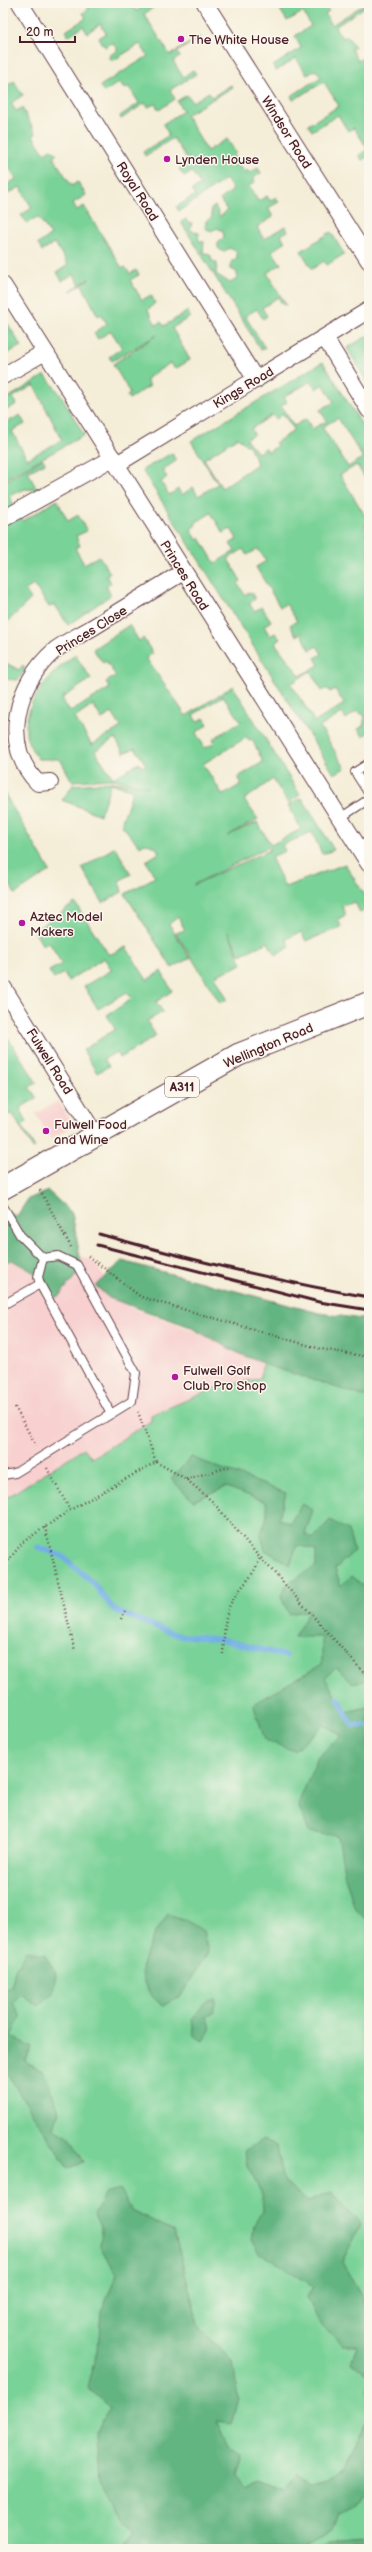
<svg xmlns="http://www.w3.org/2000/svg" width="372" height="2552" font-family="'Balsamiq Sans',sans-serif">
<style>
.built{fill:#f7d0cf}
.green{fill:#79d297;stroke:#627861;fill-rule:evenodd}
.forest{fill:#62b480;stroke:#566a56}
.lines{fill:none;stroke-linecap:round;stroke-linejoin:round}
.stream{stroke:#73b0e5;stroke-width:5.5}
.service-casing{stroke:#643e45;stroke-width:10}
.minor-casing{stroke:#643e45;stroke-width:18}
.primary-casing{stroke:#643e45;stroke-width:24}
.path{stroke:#643e45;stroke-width:2.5;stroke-dasharray:1 3;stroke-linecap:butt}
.service{stroke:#fff;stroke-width:8}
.minor{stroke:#fff;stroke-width:16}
.primary{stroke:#fff;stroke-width:22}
.rail{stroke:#4a1f2b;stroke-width:3}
.poi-dot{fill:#b5179e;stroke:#fbf7ec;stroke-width:1.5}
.labels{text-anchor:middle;stroke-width:3;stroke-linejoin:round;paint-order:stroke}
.shield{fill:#fbf7ec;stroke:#7f6065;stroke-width:1}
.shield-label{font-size:12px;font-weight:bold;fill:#4a1f2b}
.poi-label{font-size:13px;fill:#4a1f2b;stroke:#fbf7ec;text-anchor:start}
.street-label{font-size:13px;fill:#4a1f2b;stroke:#fbf7ec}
</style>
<rect width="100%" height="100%" fill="#fbf7ec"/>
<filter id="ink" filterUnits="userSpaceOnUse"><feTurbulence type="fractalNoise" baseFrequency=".025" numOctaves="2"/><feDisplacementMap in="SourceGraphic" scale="8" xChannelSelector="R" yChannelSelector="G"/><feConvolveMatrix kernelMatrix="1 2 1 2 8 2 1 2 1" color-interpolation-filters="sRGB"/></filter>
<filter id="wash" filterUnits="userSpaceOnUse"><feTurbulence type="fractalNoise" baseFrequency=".012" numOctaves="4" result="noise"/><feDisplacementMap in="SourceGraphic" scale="16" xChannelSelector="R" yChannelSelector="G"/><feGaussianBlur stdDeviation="0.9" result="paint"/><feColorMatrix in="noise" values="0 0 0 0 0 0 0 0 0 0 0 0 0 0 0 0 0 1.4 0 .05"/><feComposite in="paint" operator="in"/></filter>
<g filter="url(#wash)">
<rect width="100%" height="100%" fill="#f4edd7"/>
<g class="built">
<path d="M58,1101L73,1125L51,1139L36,1114Z"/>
<path d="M39,1202L68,1251L92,1261L126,1306L264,1356L260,1379L223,1385L152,1421L92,1459L84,1448L3,1500V1220Z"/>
</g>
<g class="green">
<path d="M85,3H114L116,6L121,3H130L136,11L149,3L152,7L160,3L144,14L170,55L200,37L177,52L180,57L173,61L183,77L193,70L196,74L170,90L175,99L159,110L155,104L148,107L145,103L121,119L120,116L139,103L129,87L124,89L120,82L104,92L100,86L148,56L140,44L112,61L109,56L118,50L112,42L105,47L99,38L106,33L100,24L87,33L83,26L68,36L66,31L86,18L83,13L89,9Z"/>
<path d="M276,3H323L329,11L325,14L332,25L366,3L369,4L335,27L342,38L347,36L355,47L351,49L358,61L364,57L369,65V109L367,110L369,114V156L362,160L359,155L368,149L354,128L348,131L338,115L312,131L308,125L339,106L324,82L293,100L291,96L321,77L316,70L307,75L296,58L276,71L273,66L301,48L295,36L311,26L303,12L287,21Z"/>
<path d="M3,72L6,76L3,78L8,85L14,81L23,95L11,103L16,111L22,108L36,134L33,136L44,153L51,149L57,154L53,157L72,186L78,182L86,195L73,203L77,210L84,206L122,268L125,267L130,274L136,270L139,275L130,280L142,300L151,295L155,303L148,310L156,325L161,322L164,326L188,311L190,317L172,328L190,360L175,369L170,363L146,379L150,386L129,399L127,395L130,393L113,364L157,335L112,361L109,357L122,348L111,331L98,339L94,333L107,324L101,314L98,316L82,285L70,291L89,279L79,284L74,274L62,281L57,272L68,265L55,243L42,251L38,244L51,235L38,217L27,223L21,215L32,208L20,187L8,194L3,187L16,179L9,167L5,170L3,167Z"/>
<path d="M231,85L233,87L186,115L207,151L227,139L236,153L233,154L243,172L247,170L249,173L258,168L261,173L253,178L255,182L249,186L258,201L267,196L270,201L276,197L279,202L268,208L273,217L257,227L264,239L285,226L288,231L281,235L285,242L272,251L281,264L267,273L286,305L282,304L278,297L262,308L267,316L263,319L257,309L245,316L265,348L261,350L181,222L186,219L187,222L192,223L190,230L199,233L198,240L204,242L203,252L211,256V260L217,263L216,274L230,283L237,279V272L231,269V262L237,258L236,251L229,248L223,252L218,248V242L224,238L223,231L217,228L211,231L205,228L206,221L212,218L211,209L215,206L220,217L227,210L220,200L233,190L226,179L179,211L176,207L195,195L192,190L201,185L192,172L184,176L179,169L189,162L173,138L145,156L143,152L169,135L163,124L183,111L177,101L187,95L193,102L209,92L212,97Z"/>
<path d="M331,232L344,254L327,265L324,261L312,269L301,251Z"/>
<path d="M8,324L21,346L8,353L3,345V328Z"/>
<path d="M369,335V364L364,367L369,374V385L347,348Z"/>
<path d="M323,362L369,436V485L357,465L340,475L369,522L364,526L367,532L365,535L369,539V732L363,736L358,729L363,726L365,716L357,711L346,719L342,713L320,727L345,768L334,774L142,470L172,453L176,461L162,470L167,477L161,482L169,495L178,489L182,495L193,487L198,496L218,484L191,441ZM311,381L316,389L323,384L334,402L320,410L327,421L312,429L306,419L294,426L281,406L287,402L284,397ZM283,414L293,428L292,432L275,443L277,446L268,452L266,448L258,453L246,439L254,434L251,429L272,415L276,419ZM338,418L363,458L348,467L322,427ZM238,437L246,445H249L257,464L222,488L204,459ZM211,513L223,533L231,529L237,539L230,544L235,551L215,563L200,538L197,540L191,529L196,525L195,523ZM243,549L247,555L258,549L266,561L256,567L280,607L286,604L297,621L290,625L296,636L301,633L310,650L317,646L322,654L315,658L319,665L300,676L275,643L280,639L275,633L270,636L264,626L271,621L262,607L254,611L249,603L255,599L251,592L245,595L238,584L241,581L228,559ZM310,671L322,691L327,688L330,692L335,689L344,704L315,722L291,684Z"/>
<path d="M45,375L60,394L84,435L3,480V419L6,423L20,415L25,424L12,431L27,459L62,440L34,385L13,397L17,404L3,412V401Z"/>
<path d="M43,459L45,463L28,472L37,490L25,489L9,496L23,521L57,500L68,521L78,515L87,531L76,536L80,546L75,548L84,564L99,556L110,573L106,576L111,583L106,586L111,595L68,625L55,605L49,607L34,585L25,590L31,599L3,626V482Z"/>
<path d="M129,625L139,641L143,638L152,652L153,653L146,658L186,716L233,686L300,795L288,803L273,779L244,800L258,819L227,836L257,822L271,845L301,829L288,805L302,798L334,850L322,854L312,832L282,845L285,851L271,857L285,887L345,864L369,902V908L360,913L355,902L342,906L346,915L338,919L341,927L306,941L301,932L286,939L290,947L275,955L268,942L240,955L228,931L242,964L215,976L227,999L220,1003L176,933L185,930L178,917L169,924L190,958L172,968L125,894L155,877L146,861L159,853L156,847L144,843L140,847L121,824L133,790L111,783L100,815L62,800L73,785L112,782L149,787L113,779L72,781L60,759H38C32,750 26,741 26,731C25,700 52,671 75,655L91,679L62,698L70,712L110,688L106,682L116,676L106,661L103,663L93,649ZM223,696L241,721L213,739L215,743L205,748L196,733L208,724L204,718L197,722L193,715ZM93,705L102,719L112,713L121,727L92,745L75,718ZM247,737L249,740L252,739L263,762L238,777L242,784L223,795L203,764ZM115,738L124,753L135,748L146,765L142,767L139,763L113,778L95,751ZM268,847L270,850L193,885Z"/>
<path d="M4,662L19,670L23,665L25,670L18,680L3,679Z"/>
<path d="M3,791L50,871L15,894L9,883L3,886Z"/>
<path d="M115,847L131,874L119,881L122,892L103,903L82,868Z"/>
<path d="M75,903L109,955L126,947L147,980L161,971L172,991L156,1002L163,1012L147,1021L156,1036L120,1058L117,1052L104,1059L109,1066L97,1073L83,1050L115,1029L107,1015L132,999L127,992L98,1009L84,986L112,970L104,958L68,981L64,973L54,979L49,971L62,964L49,942L43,946L34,931Z"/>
<path d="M8,1038L37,1083L29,1087L37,1098L20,1108L27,1122L21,1126L35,1148L33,1149L12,1113L3,1118V1042Z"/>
<path d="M264,1356L369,1375V2549H3V1500L84,1448L92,1458L151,1421V1415L223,1385L260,1379Z"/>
</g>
<g class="forest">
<path d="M48,1191L72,1213L82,1268L59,1296L49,1299L42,1291L45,1279L12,1260L3,1263V1211L17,1216L28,1199Z"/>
<path d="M122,1261L319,1313L369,1320V1398L269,1366L236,1352L188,1326L109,1298L96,1286Z"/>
<path d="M191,1457L286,1493L279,1519L290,1523L302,1504L313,1510L305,1534L313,1539L330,1520L348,1530L354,1551L335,1569L341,1586L351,1576L369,1590V1680L352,1683L336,1667L325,1678L345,1712L369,1707V1923L355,1909L345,1877L338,1836L309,1832L298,1804L318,1757L342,1735L324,1725L294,1751L265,1740L253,1704L322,1664V1637H294L310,1610L289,1614L281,1597L287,1584L316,1566V1550L297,1545L290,1565L265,1550L261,1534L267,1516L266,1502L226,1487L193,1501L171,1479Z"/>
<path d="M168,1914L186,1920L203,1931L208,1952L181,1995L163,2006C125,1978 147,1945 168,1914Z"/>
<path d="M26,1951L44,1954L56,1973L53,1993L38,2006L21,1994L13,2002L21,2017L11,2036L32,2048L25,2061L44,2072L59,2111L54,2128L69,2136L84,2162L68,2169L3,2067V1992L12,1984L15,1969Z"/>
<path d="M215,1998V2011L206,2017L211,2029L204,2041L194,2035L192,2019L204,2004Z"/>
<path d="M263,2139L277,2146L284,2181L308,2202L332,2193L361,2224L342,2262L369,2310V2344L366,2374L351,2362L357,2346H343L318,2320L307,2297L313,2286L273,2260L259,2254L251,2240L253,2226L263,2210L262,2194L247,2166L245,2151Z"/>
<path d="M121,2190L131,2210L174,2231L199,2327L233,2362L238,2399L231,2424L216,2422L228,2446L241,2453L235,2471L244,2486L256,2478L281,2488L294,2472L309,2484L326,2480L342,2467L369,2417V2492L339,2515L333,2534L302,2549H122L135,2533L120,2519L99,2483L96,2432L110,2407L88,2388L98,2350L101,2312L117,2273L100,2247L101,2227L95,2214L104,2194Z"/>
<path d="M364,2542L368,2549H321L328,2545Z"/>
</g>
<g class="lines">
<g class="stream">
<path d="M38,1547L62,1556L93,1583L114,1610L177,1635L224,1640L286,1656"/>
<path d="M338,1698L352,1725L369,1726"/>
</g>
</g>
</g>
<g filter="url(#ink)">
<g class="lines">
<defs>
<g id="service">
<path d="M369,763L355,772L369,794"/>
<path d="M340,818L369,799"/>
<path d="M3,1206L20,1235L43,1258L58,1256L77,1265L136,1373L132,1401L15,1473L3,1475"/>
<path d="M43,1258L38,1277L40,1284L111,1414"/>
<path d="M3,1305L40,1284"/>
</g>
<g id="minor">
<path d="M20,3L256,380"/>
<path d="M205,3L369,261"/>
<path d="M3,285L369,864"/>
<path d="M325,338L369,410"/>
<path d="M3,376L45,352"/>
<path d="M117,464L369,310"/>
<path d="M3,519L113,458"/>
<path d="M50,782L38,783C0,745 16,683 55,650C67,641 82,634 95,626C124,608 154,590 183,572"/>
<path d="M3,987L96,1136"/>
</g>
<path id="primary" d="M3,1188L238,1055L369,1003"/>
</defs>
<use href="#service" class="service-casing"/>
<use href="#minor" class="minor-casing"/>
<use href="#primary" class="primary-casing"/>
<g class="path">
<path d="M40,1190L71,1247"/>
<path d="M88,1256L141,1297L321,1349L369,1357"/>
<path d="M15,1407L36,1446"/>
<path d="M156,1462L186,1479L213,1502L260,1558C252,1581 239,1586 230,1605C224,1616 224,1641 223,1654"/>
<path d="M47,1468L70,1510"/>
<path d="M186,1479L229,1467"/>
<path d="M45,1527L75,1651"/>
<path d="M261,1558L365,1674L369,1683"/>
<path d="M3,1567L23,1542L45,1527L70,1510L156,1462L138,1412"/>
<path d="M121,1619L125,1611"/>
<path d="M3,1743L4,1746"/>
</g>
<use href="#service" class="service"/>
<use href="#minor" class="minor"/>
<use href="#primary" class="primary"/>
<g class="rail">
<path d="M99,1234C188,1259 278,1282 369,1297"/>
<path d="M97,1245L319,1302L369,1310"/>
</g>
</g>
</g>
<g class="poi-dot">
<circle cx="181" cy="39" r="4"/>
<circle cx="167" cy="159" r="4"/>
<circle cx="22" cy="923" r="4"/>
<circle cx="46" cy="1131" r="4"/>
<circle cx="175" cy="1377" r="4"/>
</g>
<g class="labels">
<rect class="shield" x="165" y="1077" width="34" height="20" rx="3"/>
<g class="shield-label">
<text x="182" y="1091">A311</text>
</g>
<g class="poi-label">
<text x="189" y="44">The White House</text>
<text x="175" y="164">Lynden House</text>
<text x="30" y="921">Aztec Model<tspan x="30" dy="15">Makers</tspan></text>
<text x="54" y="1129">Fulwell Food<tspan x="54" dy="15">and Wine</tspan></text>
<text x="183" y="1375">Fulwell Golf<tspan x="183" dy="15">Club Pro Shop</tspan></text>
</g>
<g class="street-label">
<text transform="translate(287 132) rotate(58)" y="5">Windsor Road</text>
<text transform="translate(138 191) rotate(58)" y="5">Royal Road</text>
<text transform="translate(243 387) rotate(-31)" y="5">Kings Road</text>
<text transform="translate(185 575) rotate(58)" y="5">Princes Road</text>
<text transform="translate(91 630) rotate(-32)" y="5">Princes Close</text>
<text transform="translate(268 1045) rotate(-23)" y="5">Wellington Road</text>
<text transform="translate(50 1061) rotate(58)" y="5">Fulwell Road</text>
</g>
</g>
<rect width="372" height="2552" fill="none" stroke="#fbf7ec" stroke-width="16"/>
<path d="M20 36v6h55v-6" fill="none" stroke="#4a1f2b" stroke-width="2"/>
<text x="26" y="36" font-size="12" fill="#4a1f2b" stroke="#fbf7ec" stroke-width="3" paint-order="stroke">20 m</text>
</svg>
